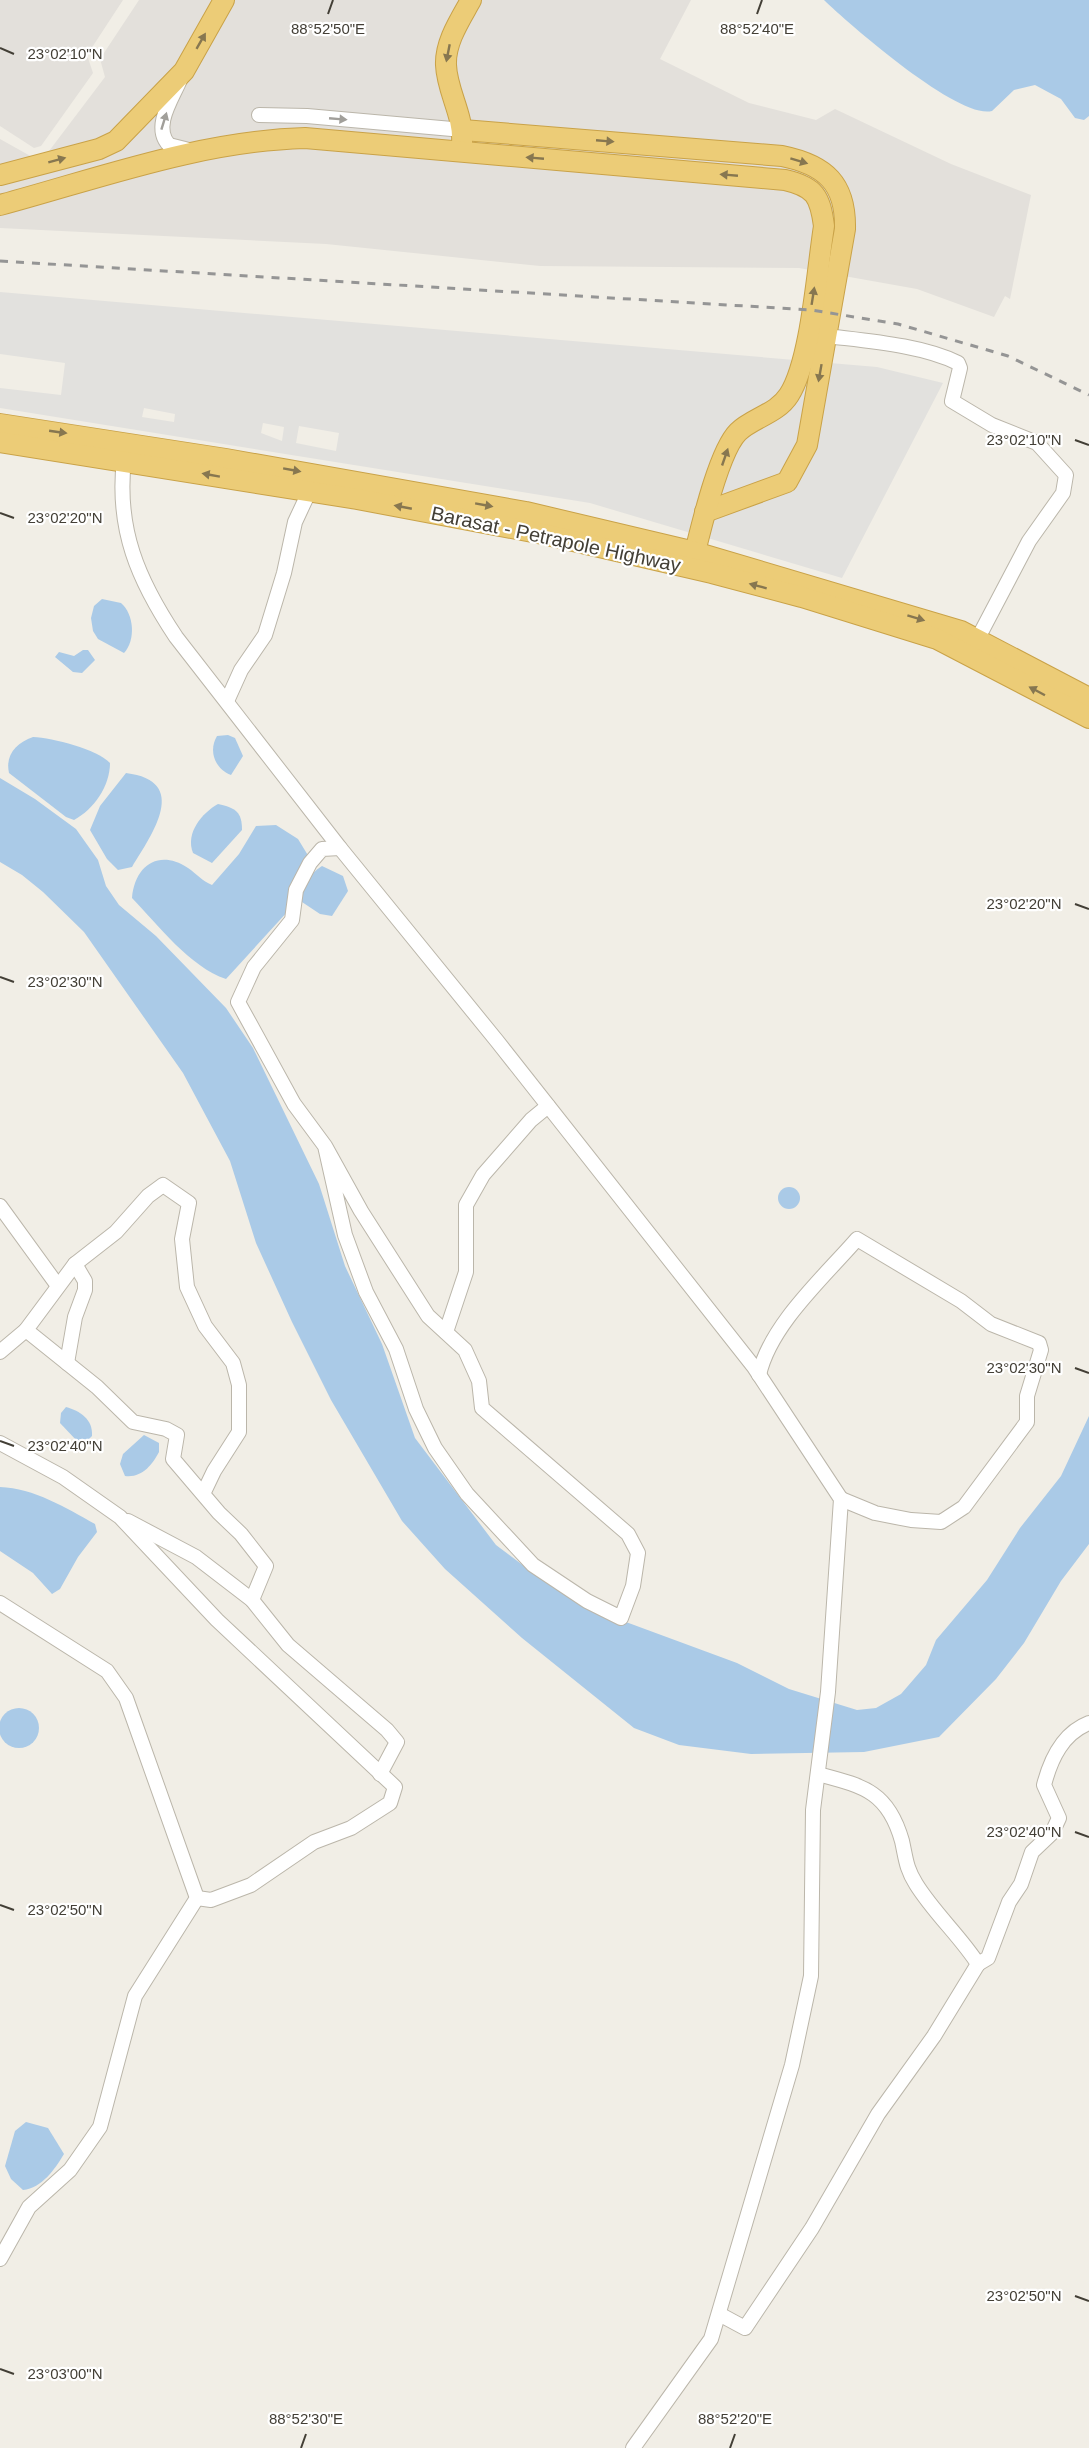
<svg xmlns="http://www.w3.org/2000/svg" width="1089" height="2448" font-family="Helvetica,sans-serif">
<style>
.industrial{fill:#e3e0db}
.parking{fill:#e2e1de;fill-rule:evenodd}
.water{fill:#aacae7}
.lines{fill:none;stroke-linecap:round;stroke-linejoin:round}
.minor-casing{stroke:#bbb6aa;stroke-width:16}
.highway-casing{stroke:#c9a248;stroke-width:22}
.minor{stroke:#fff;stroke-width:14}
.highway{stroke:#eccc77;stroke-width:20}
.rail{stroke:#959595;stroke-width:3;stroke-dasharray:8 8;stroke-linecap:butt}
.oneway{fill:#877750}
.oneway2{fill:#a19f9a}
.ticks{fill:none;stroke:#433f36;stroke-width:2}
.labels{text-anchor:middle;stroke-width:4.5;stroke-linejoin:round;paint-order:stroke}
.street-label{font-size:20px;fill:#433f36;stroke:#fff}
.ticks-label{font-size:15px;text-anchor:middle;fill:#433f36;stroke:#fff;stroke-width:4.5;stroke-linejoin:round;paint-order:stroke}
</style>
<rect width="100%" height="100%" fill="#f1eee6"/>
<g class="industrial">
<path d="M0,0H123L87,55L93,73L41,146L34,148L0,126Z"/>
<path d="M139,0H691L660,59L749,103L816,120L835,109L951,164L1031,195L1010,299L1005,296L994,317L917,289L799,268L540,266L326,244L0,228V139L34,158L46,155L105,77L100,59Z"/>
</g>
<path class="parking" d="M0,292L877,367L943,383L842,578L590,503L0,408V388L61,395L65,363L0,354ZM144,408L175,414L174,422L142,417ZM263,423L284,427L282,441L261,433ZM299,426L339,433L336,451L296,443Z"/>
<g class="water">
<path d="M824,0H1089V116L1084,120L1075,118L1061,99L1035,85L1014,90L992,111C959,120 850,25 824,0Z"/>
<path d="M102,599L121,603C134,614 136,640 124,653L98,639L93,631L91,618L94,606Z"/>
<path d="M83,650H88L95,660L82,673L73,672L55,657L59,652L74,656Z"/>
<path d="M228,735L235,738L243,756L231,775C215,769 208,751 217,736Z"/>
<path d="M33,737C53,738 97,749 110,763C110,786 94,809 74,820L66,817L9,773C5,755 16,743 33,737Z"/>
<path d="M126,773C190,781 153,833 132,867L118,870L107,859L90,830L100,806Z"/>
<path d="M0,778L35,799L76,829L98,860L106,886L119,905L156,936L226,1008L253,1048L319,1184L345,1266L382,1344L415,1438L496,1545L544,1581L588,1608L737,1663L789,1689L857,1710L876,1708L901,1694L926,1665L936,1640L987,1580L1020,1528L1061,1476L1089,1416V1544L1061,1581L1024,1643L996,1679L939,1737L864,1752L751,1754L679,1745L634,1728L522,1638L445,1569L402,1521L331,1400L292,1322L256,1243L230,1161L183,1073L84,932L43,892L22,875L0,862Z"/>
<path d="M218,804C236,808 242,812 242,830L212,863L193,853C185,833 202,813 218,804Z"/>
<path d="M276,825L298,839L309,857L289,910L226,979C190,967 158,925 132,898C135,865 159,849 188,868C197,874 202,881 212,885L239,854L256,826Z"/>
<path d="M322,866L343,876L348,891L332,916L320,914L302,902C301,887 309,874 322,866Z"/>
<circle cx="789" cy="1198" r="11"/>
<path d="M66,1407C80,1411 93,1419 92,1436L84,1444L78,1442L60,1423L61,1413Z"/>
<path d="M144,1435L159,1443V1452C152,1465 142,1478 125,1476L120,1464L123,1454Z"/>
<path d="M0,1487C34,1488 66,1508 95,1524L97,1532L78,1557L60,1589L52,1594L33,1573L0,1551Z"/>
<circle cx="19" cy="1728" r="20"/>
<path d="M26,2122L48,2128L64,2154C55,2169 42,2188 23,2190L11,2179L5,2166L15,2131Z"/>
</g>
<g class="lines">
<defs>
<g id="minor">
<path d="M180,80C172,99 152,127 169,145L189,150"/>
<path d="M259,115L307,116L463,130"/>
<path d="M827,336C867,341 922,345 958,363L960,368L952,401L992,425L1037,443L1066,475L1063,493L1029,541L977,640"/>
<path d="M124,460C116,529 138,580 176,637L340,848L497,1041L754,1367L841,1499L828,1692L813,1810L811,1976L792,2065L711,2339L633,2448"/>
<path d="M227,701L241,670L265,635L284,573L295,522L309,492"/>
<path d="M325,1146L345,1235L366,1292L396,1349L416,1409L435,1448L467,1494L533,1565L587,1601L621,1618L633,1586L638,1553L628,1534L482,1408L479,1381L465,1350L428,1316L361,1211L325,1146L294,1104L238,1002L254,967L292,920L296,890L310,863L322,849L340,848"/>
<path d="M0,1206L58,1286"/>
<path d="M446,1332L466,1272V1205L483,1175L531,1120L548,1106"/>
<path d="M0,1352L26,1330"/>
<path d="M67,1363L75,1317L85,1290V1281L75,1264"/>
<path d="M759,1375C770,1325 824,1277 857,1239L961,1301L991,1324L1039,1343L1041,1350L1027,1396V1422L964,1507L941,1522L911,1520L875,1513L841,1499"/>
<path d="M0,1443L63,1477L120,1517L217,1620L395,1787L390,1803L351,1828L314,1842L251,1885L211,1900L197,1898"/>
<path d="M203,1494L214,1471L239,1432V1385L233,1363L205,1326L187,1287L182,1239L189,1203L163,1185L148,1196L116,1232L75,1264L26,1330L97,1387L133,1422L166,1429L177,1435L173,1459L219,1513L241,1534L266,1566L252,1600"/>
<path d="M128,1521L196,1557L252,1600L288,1645L387,1730L397,1742L380,1774"/>
<path d="M0,1603L107,1671L126,1698L197,1898L135,1996L100,2127L70,2170L29,2207L0,2259"/>
<path d="M978,1964L988,1958L1009,1902L1021,1884L1032,1852L1052,1833L1059,1818L1044,1785C1051,1758 1063,1733 1089,1723"/>
<path d="M719,2314L745,2328L812,2228L878,2114L934,2036L978,1964C960,1936 934,1913 916,1884C906,1868 906,1859 902,1841C888,1791 863,1786 818,1774"/>
</g>
<g id="highway">
<path d="M463,130L782,156C826,165 846,184 845,229L807,445L787,482L705,512"/>
<path d="M462,143C464,115 447,92 446,65C445,42 460,20 471,0"/>
<path d="M0,175L99,149L116,141L184,71L224,0"/>
<path d="M0,205C100,178 200,141 305,138L785,180C815,187 820,196 824,226C817,270 811,361 789,395C777,414 752,418 738,432C719,451 702,524 695,552"/>
<path d="M0,424L226,459L526,512L695,552L961,631L1089,698"/>
<path d="M0,442L357,499L543,534L712,573L802,597L937,639L1089,718"/>
</g>
</defs>
<use href="#minor" class="minor-casing"/>
<use href="#highway" class="highway-casing"/>
<use href="#minor" class="minor"/>
<use href="#highway" class="highway"/>
<path class="rail" d="M0,261L811,310L898,324L1008,356L1089,395"/>
</g>
<defs><path id="oneway-solid" d="M-6-.8H1V-3.2L6.5 0L1 3.2V.8H-6Z" transform="scale(1.5)"/></defs>
<g class="oneway">
<use href="#oneway-solid" transform="translate(201 41) rotate(-60)"/>
<use href="#oneway-solid" transform="translate(448 53) rotate(101)"/>
<use href="#oneway-solid" transform="translate(605 141) rotate(5)"/>
<use href="#oneway-solid" transform="translate(535 158) rotate(-175)"/>
<use href="#oneway-solid" transform="translate(57 160) rotate(-15)"/>
<use href="#oneway-solid" transform="translate(799 161) rotate(17)"/>
<use href="#oneway-solid" transform="translate(729 175) rotate(-175)"/>
<use href="#oneway-solid" transform="translate(813 296) rotate(-81)"/>
<use href="#oneway-solid" transform="translate(820 373) rotate(100)"/>
<use href="#oneway-solid" transform="translate(58 432) rotate(8)"/>
<use href="#oneway-solid" transform="translate(725 457) rotate(-71)"/>
<use href="#oneway-solid" transform="translate(292 470) rotate(10)"/>
<use href="#oneway-solid" transform="translate(211 475) rotate(-170)"/>
<use href="#oneway-solid" transform="translate(484 505) rotate(10)"/>
<use href="#oneway-solid" transform="translate(403 507) rotate(-169)"/>
<use href="#oneway-solid" transform="translate(758 586) rotate(-165)"/>
<use href="#oneway-solid" transform="translate(916 618) rotate(17)"/>
<use href="#oneway-solid" transform="translate(1037 691) rotate(-152)"/>
</g>
<g class="oneway2">
<use href="#oneway-solid" transform="translate(338 119) rotate(5)"/>
<use href="#oneway-solid" transform="translate(164 121) rotate(-73)"/>
</g>
<path class="ticks" d="M328,14L333,0M757,14L762,0M0,48L14,54M1075,440L1089,445M0,513L14,518M1075,904L1089,909M0,977L14,982M1075,1368L1089,1373M0,1441L14,1446M1075,1832L1089,1837M0,1905L14,1910M1075,2296L1089,2301M0,2369L14,2374M301,2448L306,2434M730,2448L735,2434"/>
<g class="labels">
<g class="street-label">
<text transform="translate(556 539) rotate(12)" y="7">Barasat - Petrapole Highway</text>
</g>
</g>
<g class="ticks-label">
<text x="328" y="34">88°52'50"E</text>
<text x="757" y="34">88°52'40"E</text>
<text x="65" y="59">23°02'10"N</text>
<text x="1024" y="445">23°02'10"N</text>
<text x="65" y="523">23°02'20"N</text>
<text x="1024" y="909">23°02'20"N</text>
<text x="65" y="987">23°02'30"N</text>
<text x="1024" y="1373">23°02'30"N</text>
<text x="65" y="1451">23°02'40"N</text>
<text x="1024" y="1837">23°02'40"N</text>
<text x="65" y="1915">23°02'50"N</text>
<text x="1024" y="2301">23°02'50"N</text>
<text x="65" y="2379">23°03'00"N</text>
<text x="306" y="2424">88°52'30"E</text>
<text x="735" y="2424">88°52'20"E</text>
</g>
</svg>
